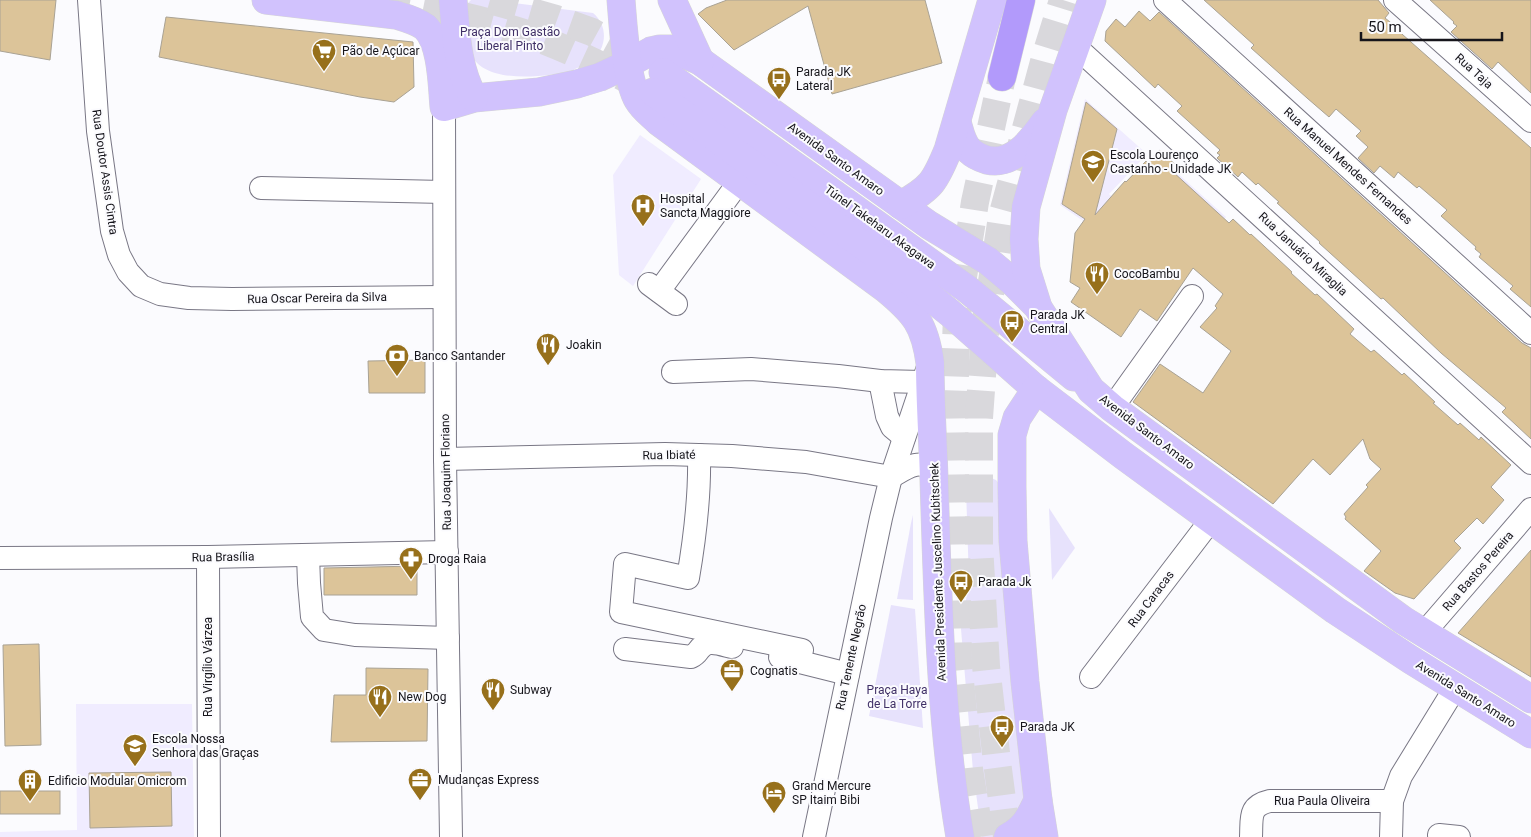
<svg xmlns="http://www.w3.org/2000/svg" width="1531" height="837" font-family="Roboto,sans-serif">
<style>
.built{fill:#f0ecff}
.green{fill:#e7e2fc}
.building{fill:#dcc499;stroke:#a9a294}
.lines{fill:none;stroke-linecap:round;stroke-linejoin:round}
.major-tunnel{stroke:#d9d8dc;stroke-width:28;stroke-dasharray:28 14;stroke-linecap:butt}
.highway-tunnel{stroke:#d9d8dc;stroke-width:28;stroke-dasharray:28 14;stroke-linecap:butt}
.minor-casing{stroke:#797785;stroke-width:24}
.major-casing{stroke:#d5d5d6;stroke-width:29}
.highway-casing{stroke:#d5d5d6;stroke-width:29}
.minor{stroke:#fff;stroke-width:22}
.major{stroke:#d1c2fd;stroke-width:28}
.highway{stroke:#b29afb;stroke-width:28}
.labels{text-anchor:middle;stroke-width:4;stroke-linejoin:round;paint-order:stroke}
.park-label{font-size:12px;fill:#3f2f66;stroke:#fbfbfe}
.poi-label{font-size:12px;fill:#16151b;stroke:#fbfbfe;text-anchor:start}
.street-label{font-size:12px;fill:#16151b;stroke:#fbfbfe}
</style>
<rect width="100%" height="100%" fill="#fbfbfe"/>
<g class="built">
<path d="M1085,99L1147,154L1109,194L1134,218L1175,171L1226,217L1185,264L1121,247L1060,205Z"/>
<path d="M640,135L701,179L633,286L619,275L613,175Z"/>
<path d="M76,704H192L194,837H0V832L77,830Z"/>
</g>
<g class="green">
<path d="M471,0H490L593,13C609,26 607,50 590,62C584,66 577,67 572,71C546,77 484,85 471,54C468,45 469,14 468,3Z"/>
<path d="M984,475L996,480L1003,488L1041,837H982L973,771L961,629L969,582L966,488L972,480Z"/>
<path d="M1049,508L1075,548L1052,580Z"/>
<path d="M913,515V600L897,599L911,523Z"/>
<path d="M891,605L915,609L923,728L869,716Z"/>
</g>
<g class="building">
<path d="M0,0H56L50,60L0,51Z"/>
<path d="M727,0H925L942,63L832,94L808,6L734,50L698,14L706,8Z"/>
<path d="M1204,0H1378L1389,13L1385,18L1395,26L1394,27L1531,148V307L1510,289L1513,286L1479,257L1481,254L1475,249L1476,247L1441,216L1447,210L1419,186L1417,188L1398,172L1394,178L1380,166L1374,173L1358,158L1368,147L1356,136L1361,131L1336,109L1329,117L1307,98L1251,48L1254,45Z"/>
<path d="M1430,0H1531V93L1498,62L1492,69L1451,32L1457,26L1453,23L1454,22Z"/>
<path d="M1139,11L1150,21L1159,12L1522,343L1531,348V439L1502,412L1506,408L1441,353L1383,298L1381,299L1319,243L1320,242L1277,203L1279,202L1258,183L1256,185L1242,172L1238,177L1217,158L1220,155L1217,153L1220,150L1177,111L1182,106L1158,84L1155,88L1105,41L1106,31L1116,19L1125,27Z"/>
<path d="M166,17L413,42L414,87L394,102L360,97L159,57Z"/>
<path d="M1086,102L1117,129L1095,215L1125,181L1126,182L1146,161L1148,163L1159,150L1177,166L1172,171L1229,223L1233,219L1250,235L1251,234L1292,272L1291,273L1315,295L1317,294L1354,329L1350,334L1371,352L1374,350L1402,375L1404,373L1435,402L1433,403L1458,425L1460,423L1479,440L1481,437L1511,465L1491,487L1504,500L1483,524L1477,518L1454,541L1461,548L1414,599L1395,593L1364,571L1381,551L1345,519L1346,517L1344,514L1368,487L1366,485L1381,469L1370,459L1363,439L1330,475L1313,459L1273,504L1133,402L1160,364L1203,393L1231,351L1200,327L1217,308L1215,306L1223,294L1193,268L1157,321L1140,309L1121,337L1071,302L1080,288L1070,282L1075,233L1085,219L1062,204Z"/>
<path d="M425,360V393H369L368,361Z"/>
<path d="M1531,550V677L1458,633Z"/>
<path d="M417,566V595H324V568Z"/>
<path d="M39,644L41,745L5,746L3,645Z"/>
<path d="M366,668L428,669L427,741L331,742L334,695H366Z"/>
<path d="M171,772L172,826L90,828L89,773Z"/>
<rect x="0" y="791" width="60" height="23"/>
</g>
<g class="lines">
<g class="major-tunnel">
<path d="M382,0C430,9 480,18 527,34C563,47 597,63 631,81"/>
<path d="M490,0L556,19L592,32L643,60"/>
</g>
<g class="highway-tunnel">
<path d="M980,837L969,769L958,662L954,404L957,314L975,202L1002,77"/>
<path d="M1007,837L997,762L986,666L979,545V418L986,320L1002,217L1045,58L1063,0"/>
</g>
<defs>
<g id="minor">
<path d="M89,0L98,131L112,231L119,255L128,272L141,286L160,294L189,298L232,299L444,297"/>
<path d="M1165,0L1531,333"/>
<path d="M1395,0L1531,121"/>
<path d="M1075,46L1531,463"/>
<path d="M444,107L445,459L451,837"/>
<path d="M261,188L444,192"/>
<path d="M649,284L676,304"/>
<path d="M659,291L739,182"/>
<path d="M673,372L751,369L838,376L880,381L922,382"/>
<path d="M880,381L887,416L892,427L904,437"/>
<path d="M1112,408L1192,296"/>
<path d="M699,455C700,496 695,537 688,578L625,564L621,612L802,650"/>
<path d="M445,459L665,454L732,456L806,462L891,477"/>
<path d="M891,477C905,469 920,457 934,471"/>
<path d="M308,555L309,583L312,617L324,630L355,635L448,638"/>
<path d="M208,557L209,837"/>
<path d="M0,558L208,557L447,552"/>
<path d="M1424,633L1531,509"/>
<path d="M625,649L691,657C699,653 697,650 703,646C710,640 723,645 732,647"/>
<path d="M780,657L848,674"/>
<path d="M1091,677L1211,520"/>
<path d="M1439,835L1459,837"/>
<path d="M814,837L881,518L891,477L927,370"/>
<path d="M1251,837C1252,818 1248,806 1270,801H1392"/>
<path d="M1391,837L1392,801L1401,776L1455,688"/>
</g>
<g id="major">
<path d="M266,0L396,15C406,18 417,21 425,27C442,43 442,85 444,107L474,98L539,92L577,84L600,77L628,64L651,51L660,49H672L700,61L901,205L929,225L988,261L1013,282L1037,306L1091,390L1112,408L1403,620L1531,699"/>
<path d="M453,0C456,33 457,69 474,98"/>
<path d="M621,0C623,24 626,80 638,100C643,109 652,115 659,122L886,289C915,313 925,325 930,363C930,402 933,441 934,480C938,599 940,719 960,837"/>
<path d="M672,0L700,61"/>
<path d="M663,72L967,289L1074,377"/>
<path d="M653,92L898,271L950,313L1036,389L1124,456L1335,610L1411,660L1531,734"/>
<path d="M957,122C960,132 962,144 970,151C974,155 981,158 987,160C1014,166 1032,140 1045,122"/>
<path d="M901,205C931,188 935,182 948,150L992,0"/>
<path d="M1037,304L1026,269L1024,239L1026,207L1053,110L1092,0"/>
<path d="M1036,389L1017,418L1012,435V487L1013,541L1025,682L1038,800L1044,837"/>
<path d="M1008,837C1025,828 1030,817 1038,800"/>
</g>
<path id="highway" d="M1002,77L1021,0"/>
</defs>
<use href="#minor" class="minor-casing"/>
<use href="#major" class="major-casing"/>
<use href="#highway" class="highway-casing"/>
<use href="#minor" class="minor"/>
<use href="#major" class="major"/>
<use href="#highway" class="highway"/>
</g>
<defs>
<symbol id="supermarket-pin" viewBox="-11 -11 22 30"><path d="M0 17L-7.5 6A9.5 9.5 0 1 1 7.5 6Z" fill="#97701b" stroke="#fbfbfe"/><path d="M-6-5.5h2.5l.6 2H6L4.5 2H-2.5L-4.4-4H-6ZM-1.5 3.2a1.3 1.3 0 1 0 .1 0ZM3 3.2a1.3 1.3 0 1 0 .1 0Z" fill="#fff"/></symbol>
<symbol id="bus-pin" viewBox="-11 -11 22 30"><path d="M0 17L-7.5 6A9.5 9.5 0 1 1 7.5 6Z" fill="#97701b" stroke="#fbfbfe"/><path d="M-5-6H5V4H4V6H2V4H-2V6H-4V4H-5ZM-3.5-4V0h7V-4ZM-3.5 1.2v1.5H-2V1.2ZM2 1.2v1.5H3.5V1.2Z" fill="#fff"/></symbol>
<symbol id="school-pin" viewBox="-11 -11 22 30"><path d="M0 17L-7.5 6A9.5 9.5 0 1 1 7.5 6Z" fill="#97701b" stroke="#fbfbfe"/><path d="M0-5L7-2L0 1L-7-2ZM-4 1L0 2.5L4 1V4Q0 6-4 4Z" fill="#fff"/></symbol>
<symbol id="hospital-pin" viewBox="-11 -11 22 30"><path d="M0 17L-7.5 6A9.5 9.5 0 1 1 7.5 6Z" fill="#97701b" stroke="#fbfbfe"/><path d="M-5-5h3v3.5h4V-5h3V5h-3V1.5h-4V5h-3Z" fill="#fff"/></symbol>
<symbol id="restaurant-pin" viewBox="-11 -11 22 30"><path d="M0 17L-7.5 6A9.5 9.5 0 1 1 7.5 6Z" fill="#97701b" stroke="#fbfbfe"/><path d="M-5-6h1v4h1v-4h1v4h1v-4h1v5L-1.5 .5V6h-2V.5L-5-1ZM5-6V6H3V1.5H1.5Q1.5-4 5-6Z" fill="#fff"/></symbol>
<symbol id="bank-pin" viewBox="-11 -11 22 30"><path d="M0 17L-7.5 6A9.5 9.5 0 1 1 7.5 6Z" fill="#97701b" stroke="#fbfbfe"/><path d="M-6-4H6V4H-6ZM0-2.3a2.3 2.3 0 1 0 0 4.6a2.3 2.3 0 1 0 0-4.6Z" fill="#fff"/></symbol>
<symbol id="pharmacy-pin" viewBox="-11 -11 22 30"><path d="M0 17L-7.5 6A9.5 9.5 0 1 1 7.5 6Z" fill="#97701b" stroke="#fbfbfe"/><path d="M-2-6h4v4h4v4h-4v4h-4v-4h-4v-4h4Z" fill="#fff"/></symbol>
<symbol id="office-pin" viewBox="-11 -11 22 30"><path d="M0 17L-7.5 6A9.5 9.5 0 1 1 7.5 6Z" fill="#97701b" stroke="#fbfbfe"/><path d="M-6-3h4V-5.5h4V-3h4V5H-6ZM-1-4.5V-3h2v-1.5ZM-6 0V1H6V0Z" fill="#fff"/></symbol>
<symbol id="building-pin" viewBox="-11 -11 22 30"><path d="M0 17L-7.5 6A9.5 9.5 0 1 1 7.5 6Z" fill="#97701b" stroke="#fbfbfe"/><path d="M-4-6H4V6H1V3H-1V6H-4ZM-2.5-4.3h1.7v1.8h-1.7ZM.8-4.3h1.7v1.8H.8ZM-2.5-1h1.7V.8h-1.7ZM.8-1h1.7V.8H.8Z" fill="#fff"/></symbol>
<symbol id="hotel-pin" viewBox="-11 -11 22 30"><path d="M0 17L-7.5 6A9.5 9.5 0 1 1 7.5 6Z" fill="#97701b" stroke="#fbfbfe"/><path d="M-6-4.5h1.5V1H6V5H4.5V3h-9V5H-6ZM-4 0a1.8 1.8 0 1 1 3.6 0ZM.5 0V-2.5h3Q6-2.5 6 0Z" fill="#fff"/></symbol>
</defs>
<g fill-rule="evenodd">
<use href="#supermarket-pin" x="310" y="37" width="28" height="38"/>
<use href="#bus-pin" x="765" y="65" width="28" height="38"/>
<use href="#school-pin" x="1079" y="148" width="28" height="38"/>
<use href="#hospital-pin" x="629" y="192" width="28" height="38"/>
<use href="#restaurant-pin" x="1083" y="260" width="28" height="38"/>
<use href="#bus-pin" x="998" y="308" width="28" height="38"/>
<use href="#restaurant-pin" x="534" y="331" width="28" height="38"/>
<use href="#bank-pin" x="383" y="342" width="28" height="38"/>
<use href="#pharmacy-pin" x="397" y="545" width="28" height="38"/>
<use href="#bus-pin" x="947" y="568" width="28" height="38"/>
<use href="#office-pin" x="718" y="657" width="28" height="38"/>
<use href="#restaurant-pin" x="479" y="676" width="28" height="38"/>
<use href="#restaurant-pin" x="366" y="683" width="28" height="38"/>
<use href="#bus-pin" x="988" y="713" width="28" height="38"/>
<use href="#school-pin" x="121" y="732" width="28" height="38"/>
<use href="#office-pin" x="406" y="766" width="28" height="38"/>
<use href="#building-pin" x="16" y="767" width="28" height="38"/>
<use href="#hotel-pin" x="760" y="779" width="28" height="38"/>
</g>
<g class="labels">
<g class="park-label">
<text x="510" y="36">Praça Dom Gastão<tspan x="510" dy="14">Liberal Pinto</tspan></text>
<text x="897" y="694">Praça Haya<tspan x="897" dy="14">de La Torre</tspan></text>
</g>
<g class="poi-label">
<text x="342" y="55">Pão de Açúcar</text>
<text x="796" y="76">Parada JK<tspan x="796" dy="14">Lateral</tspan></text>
<text x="1110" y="159">Escola Lourenço<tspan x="1110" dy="14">Castanho - Unidade JK</tspan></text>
<text x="660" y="203">Hospital<tspan x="660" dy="14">Sancta Maggiore</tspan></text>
<text x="1114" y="278">CocoBambu</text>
<text x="1030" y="319">Parada JK<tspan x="1030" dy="14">Central</tspan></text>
<text x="566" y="349">Joakin</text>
<text x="414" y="360">Banco Santander</text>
<text x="428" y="563">Droga Raia</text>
<text x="978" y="586">Parada Jk</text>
<text x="750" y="675">Cognatis</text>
<text x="510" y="694">Subway</text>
<text x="398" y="701">New Dog</text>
<text x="1020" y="731">Parada JK</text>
<text x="152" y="743">Escola Nossa<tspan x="152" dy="14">Senhora das Graças</tspan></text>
<text x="438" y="784">Mudanças Express</text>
<text x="48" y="785">Edificio Modular Omicrom</text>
<text x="792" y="790">Grand Mercure<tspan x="792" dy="14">SP Itaim Bibi</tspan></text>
</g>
<g class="street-label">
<text transform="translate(1474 71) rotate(42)" y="4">Rua Taja</text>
<text transform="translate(836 159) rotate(36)" y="4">Avenida Santo Amaro</text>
<text transform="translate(1348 166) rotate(42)" y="4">Rua Manuel Mendes Fernandes</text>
<text transform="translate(105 172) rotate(82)" y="4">Rua Doutor Assis Cintra</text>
<text transform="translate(880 227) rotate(36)" y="4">Túnel Takeharu Akagawa</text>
<text transform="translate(1303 254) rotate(43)" y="4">Rua Januário Miraglia</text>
<text transform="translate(317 298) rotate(-1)" y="4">Rua Oscar Pereira da Silva</text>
<text transform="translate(1147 432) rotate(37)" y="4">Avenida Santo Amaro</text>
<text transform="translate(669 455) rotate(-1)" y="4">Rua Ibiaté</text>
<text transform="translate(446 472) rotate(-91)" y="4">Rua Joaquim Floriano</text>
<text transform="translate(223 557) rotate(-1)" y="4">Rua Brasília</text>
<text transform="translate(1478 571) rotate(-49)" y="4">Rua Bastos Pereira</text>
<text transform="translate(938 572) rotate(-92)" y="4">Avenida Presidente Juscelino Kubitschek</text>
<text transform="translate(1151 599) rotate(-53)" y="4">Rua Caracas</text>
<text transform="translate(851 657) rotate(-78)" y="4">Rua Tenente Negrão</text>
<text transform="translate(208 667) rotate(-90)" y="4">Rua Virgílio Várzea</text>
<text transform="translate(1466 694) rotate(32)" y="4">Avenida Santo Amaro</text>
<text x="1322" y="805">Rua Paula Oliveira</text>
</g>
</g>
<path d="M1361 32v8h141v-8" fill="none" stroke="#16151b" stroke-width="2.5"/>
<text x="1368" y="32" font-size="15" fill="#16151b" stroke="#fbfbfe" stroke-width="4" paint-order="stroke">50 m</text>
</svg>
